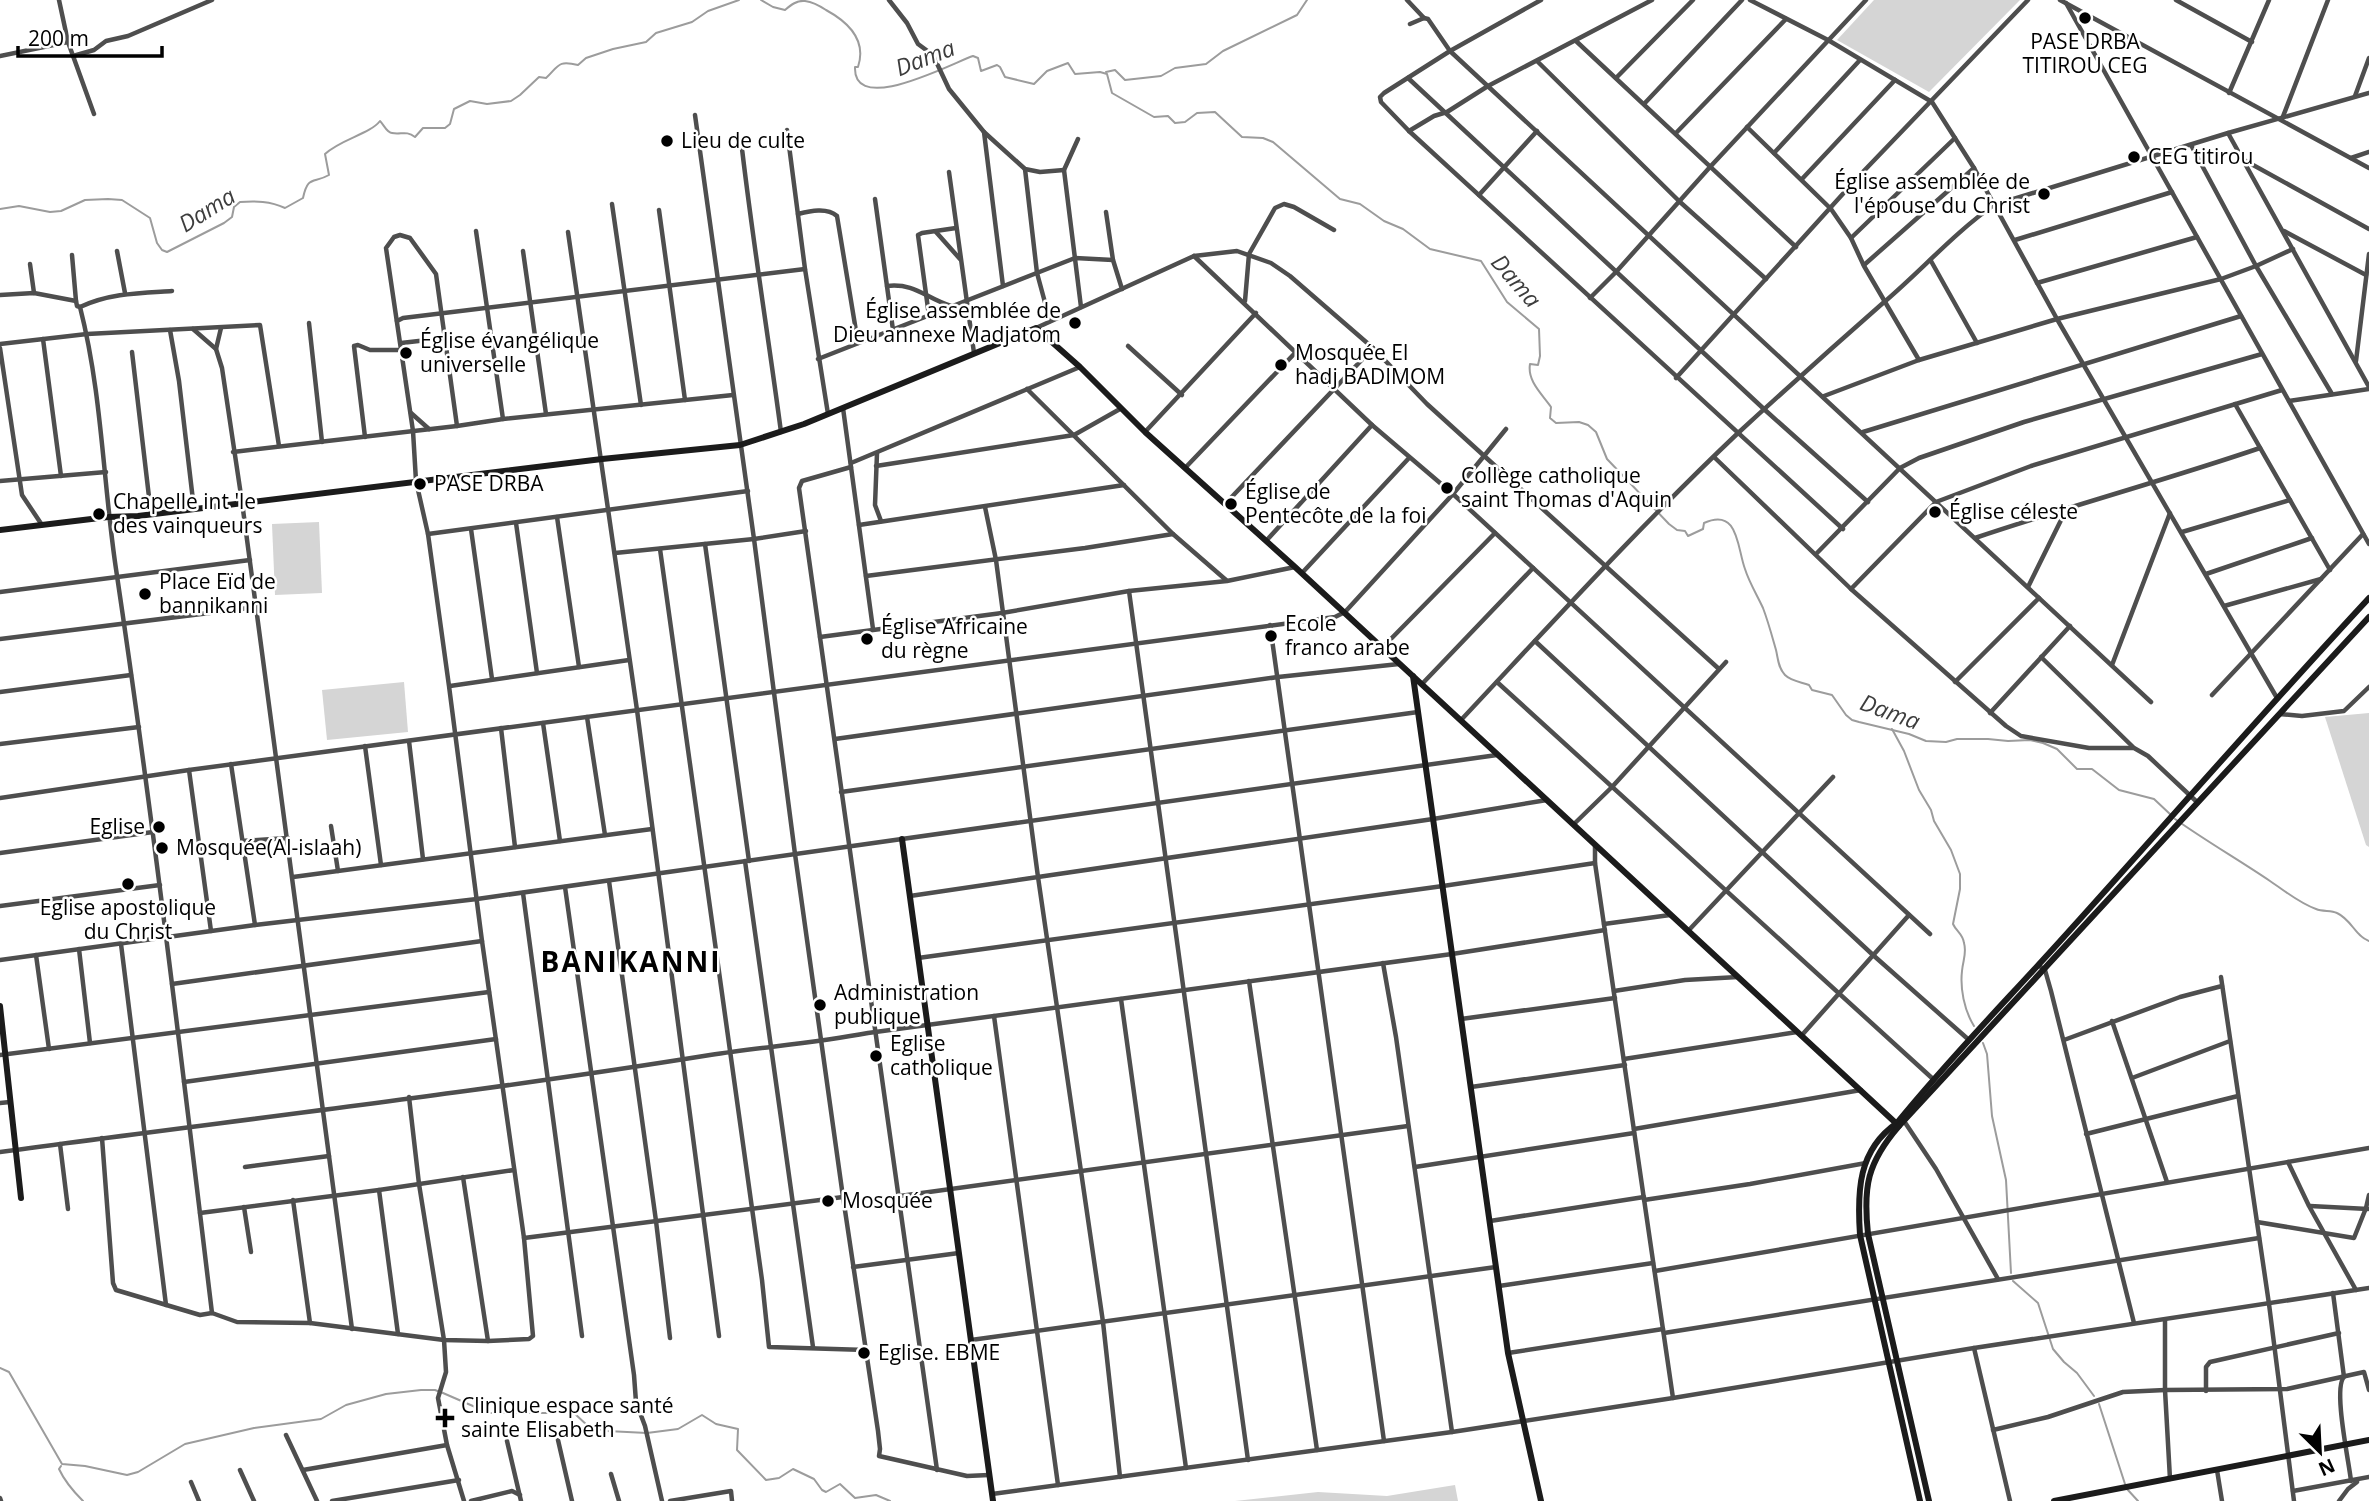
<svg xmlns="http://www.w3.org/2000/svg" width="2369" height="1501" font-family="'Open Sans',sans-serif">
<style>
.green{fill:#d5d5d5}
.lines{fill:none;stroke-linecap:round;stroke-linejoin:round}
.stream{stroke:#9c9c9c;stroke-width:2}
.street{stroke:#4e4e4e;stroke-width:4.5}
.secondary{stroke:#1b1b1b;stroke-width:6}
.poi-dot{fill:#000;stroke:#fff;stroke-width:2.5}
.labels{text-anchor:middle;stroke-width:5;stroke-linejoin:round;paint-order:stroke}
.poi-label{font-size:21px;fill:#000;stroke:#fff;text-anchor:start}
.water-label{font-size:23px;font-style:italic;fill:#3d3d3d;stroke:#fff}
.district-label{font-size:28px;font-weight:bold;letter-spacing:2px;fill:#000;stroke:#fff}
</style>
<rect width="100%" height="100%" fill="#fff"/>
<g class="green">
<path d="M1874,0H2020L1929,92L1837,40Z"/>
<path d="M319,522L322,593L275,595L272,524Z"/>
<path d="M404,682L408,732L327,740L322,690Z"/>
<path d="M2369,713V847L2366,845L2325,717Z"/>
<path d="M1455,1485L1458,1501H1235L1318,1492L1387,1496Z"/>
</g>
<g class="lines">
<g class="stream">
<path d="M761,0L773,7L785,10C791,5 797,0 805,1C812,2 820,6 826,10C848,22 867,40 858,67H855C853,117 954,62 973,56L978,58L981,71L997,65L1000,67L1005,77L1034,84L1047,71L1068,63L1075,74L1100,72L1107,74L1112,93L1154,117L1168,116L1175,123L1185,122L1197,113L1215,112L1242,137L1263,138L1273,142L1340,199L1360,204L1384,221L1403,229L1430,249L1481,261L1507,302L1539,329L1540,356L1538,365L1530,364C1527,381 1542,394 1551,407L1550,418L1556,423L1579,422L1588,425L1596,432L1607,459L1669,524L1677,530L1685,531L1688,536L1703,529L1704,523C1739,507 1737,548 1745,569C1749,582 1757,595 1763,608C1768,621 1772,636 1776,650C1778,658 1778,668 1785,675C1791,681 1801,682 1809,685L1812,690L1832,695L1846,715L1852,720L1859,722L1909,734L1926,741L1946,742L1957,739H1988L2008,741L2030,740L2043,743L2057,749L2077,769H2092L2119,790L2154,799L2171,815"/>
<path d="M1106,72L1115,70L1125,80L1161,76L1175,68L1206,64L1223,51L1297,15L1307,0"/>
<path d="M0,209L19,206L50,212L61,211L85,200L108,199L122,200L150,218L157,243L162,250L167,252L224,223L232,217L234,207L240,202C256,201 270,201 285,208L303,198C308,175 313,184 329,175L325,154C341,139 370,134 380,121C384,125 387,133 392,133C401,135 406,130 415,137L423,128H445L450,124L454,109L470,101L487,104L511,101L520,95L539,77L546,78C559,66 557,60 578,65L586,58L613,49L646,42L656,33L692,22L708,11L739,0"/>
<path d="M1892,729L1904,751L1919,790L1931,810L1934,821L1951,850L1960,874V889L1953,924C1956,931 1963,934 1964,943C1967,953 1963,960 1962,971C1960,988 1964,1010 1974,1026"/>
<path d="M2175,819C2206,841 2239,860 2270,881C2285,891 2299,903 2316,909C2323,912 2331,910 2337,913C2352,920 2355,936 2369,941"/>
<path d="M1983,1043L1987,1054L1992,1116L2006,1180L2011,1273"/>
<path d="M2013,1281L2038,1303L2053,1349L2064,1362L2077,1373L2094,1396"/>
<path d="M0,1368L9,1372L62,1464L85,1466L127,1475L138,1472L185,1444L254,1428L321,1419L346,1405L386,1394L421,1390H435L443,1393L489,1413H574L589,1427L607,1431L647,1433L678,1429L702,1415L716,1424L738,1429L737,1450L766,1480L779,1478L793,1469L814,1479L822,1490L826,1492L840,1484L855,1498L876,1495L890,1501"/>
<path d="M2099,1404L2125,1484"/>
<path d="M61,1466L59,1469C65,1482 73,1491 83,1501"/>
<path d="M2127,1489L2138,1501"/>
</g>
<g class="street">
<path d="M59,0L68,42L94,114"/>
<path d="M889,0L907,23L918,44L933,55L949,89L984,132L1025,169L1040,172L1064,170"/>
<path d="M1407,0L1424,18"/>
<path d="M1541,0L1450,51L1384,93L1380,97L1381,102L1409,131L1843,529"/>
<path d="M1750,0L1828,40L1932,102L1974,168L2057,319L2277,698"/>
<path d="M2060,0L2369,168"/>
<path d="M2176,0L2252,42"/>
<path d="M2066,3L2369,544"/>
<path d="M1410,24L1424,18L1428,19L1450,51L2151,702"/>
<path d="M1576,41L1796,247"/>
<path d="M0,56L68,42"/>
<path d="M73,56L94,50L106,41L128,36L212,0"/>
<path d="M1537,61L1680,202L1766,279"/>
<path d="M1408,78L1765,410L1868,502"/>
<path d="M1616,78L1693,0"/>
<path d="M2229,93L2269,0"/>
<path d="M2355,96L2369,58"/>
<path d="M1644,104L1742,0"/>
<path d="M695,115L754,539L795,854L843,1197L878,1431L880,1449L879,1456L967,1476L989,1475"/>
<path d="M2282,119L2328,0"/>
<path d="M1747,127L1831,209L1851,238L1864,266L1919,360"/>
<path d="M787,130L805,269L828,414"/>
<path d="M1409,131L1434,116L1447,112L1488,86L1652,0"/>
<path d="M984,132L1003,286"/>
<path d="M1676,133L1786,19"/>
<path d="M2228,133L2369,387"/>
<path d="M1078,139L1064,170L1081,307"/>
<path d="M741,140C752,237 768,334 781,432"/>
<path d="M2191,145L2256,266L2332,394"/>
<path d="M1774,153L1860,60"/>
<path d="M2351,158L2369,152"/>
<path d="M2244,160L2369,229"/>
<path d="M1025,169L1037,273L1050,321"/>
<path d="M949,172L974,353"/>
<path d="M1802,179L1895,80"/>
<path d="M1479,195L1537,131"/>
<path d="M875,199L893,330"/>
<path d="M612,204L641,405"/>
<path d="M659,210L685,400"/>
<path d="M1106,212L1113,260L1122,289"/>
<path d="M798,214C810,211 827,207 837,216L858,343"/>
<path d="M476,231L503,419"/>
<path d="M2284,231L2366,275"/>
<path d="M568,232L637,710L719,1336"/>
<path d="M936,232L960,259"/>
<path d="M1851,238L1955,138"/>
<path d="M2015,240L2172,192"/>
<path d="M117,251L125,293"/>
<path d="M523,251L546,414"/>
<path d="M72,255L76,301L77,306L80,307C102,393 103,482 116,569C153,817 182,1065 212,1313"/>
<path d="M1194,256L1372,425L1453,494L1930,934"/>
<path d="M1931,261L1977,343"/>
<path d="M30,264L34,293"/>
<path d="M1864,265L1974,168"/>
<path d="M2037,283L2197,237"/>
<path d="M887,286C916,283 925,298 951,306"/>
<path d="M0,295L34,293L76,301"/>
<path d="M1590,298L1616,272L1710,167L1866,0"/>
<path d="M1245,301L1249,254L1275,208L1284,204L1294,207L1334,230"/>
<path d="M80,307C110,293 140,293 172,291"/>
<path d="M929,316L918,235L922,233L956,228"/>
<path d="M397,321L403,318L805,269"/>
<path d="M309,323L322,442"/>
<path d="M221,328L216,349L222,368L242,502L352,1329"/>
<path d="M1036,328L1194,256L1237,251L1271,263L1290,276L1373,348L1427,404L1719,669"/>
<path d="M193,329L216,349"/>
<path d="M170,330L179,381L194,509"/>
<path d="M43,339L61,476"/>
<path d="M401,343L445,338"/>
<path d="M0,344L87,334L260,325L279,446"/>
<path d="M1128,346L1182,395"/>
<path d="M0,348L22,495L42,525"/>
<path d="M132,352L151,514"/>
<path d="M818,359L1075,258L1113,260"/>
<path d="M2356,361L2369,254"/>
<path d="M1676,378L1860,175L2028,0"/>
<path d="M1027,389L1173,534L1226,580"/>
<path d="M1824,396L1919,360L2057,319L2221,279L2256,266L2293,249"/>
<path d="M2289,401L2369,389"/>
<path d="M2235,404L2330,570"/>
<path d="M843,408L873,629"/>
<path d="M411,413L429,429"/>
<path d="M1145,432L1256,313"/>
<path d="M1863,432L2241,316"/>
<path d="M365,437L354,346L358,345L370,350H402"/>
<path d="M233,452L457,426L503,419L733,395"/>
<path d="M877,453L875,505L881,521"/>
<path d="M1714,457L1851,589L2006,726L2021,736L2089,748H2134L2148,756L2197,802"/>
<path d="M851,463L1080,367"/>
<path d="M876,466L1074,435L1120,409"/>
<path d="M851,467L802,481L799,488L937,1470"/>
<path d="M1186,467L1295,353"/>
<path d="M0,481L106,472"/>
<path d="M1226,503L1373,348"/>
<path d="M557,517L579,667"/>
<path d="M516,523L537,673"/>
<path d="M859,525L1124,485"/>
<path d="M471,529L492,679"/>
<path d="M2182,532L2290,500"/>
<path d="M428,534L748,491"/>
<path d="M1975,538C2070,506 2166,480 2260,448"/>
<path d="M1266,541L1372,425"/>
<path d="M705,544L749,861"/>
<path d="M660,549L762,1280L769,1347L866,1350"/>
<path d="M615,553L754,539L806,531"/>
<path d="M1817,553L1900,468L1919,458L2024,422L2262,354"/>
<path d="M1302,573L1409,458"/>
<path d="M2206,574L2312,538"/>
<path d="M866,576L1085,548L1173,534"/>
<path d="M2028,587L2067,508"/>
<path d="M1851,589L1936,502L2031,466L2282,390"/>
<path d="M1129,591L1248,1460"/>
<path d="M0,592L250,560"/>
<path d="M2224,606L2321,579"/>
<path d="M1270,625C1309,897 1345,1169 1384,1441"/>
<path d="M820,637L1002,613L1129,591L1227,581L1295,567"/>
<path d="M0,639L257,607"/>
<path d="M1535,641L1873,955L1969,1040"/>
<path d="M1383,647L1495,533"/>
<path d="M2041,657L2133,747"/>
<path d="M2112,665L2170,513"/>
<path d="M1497,682L1933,1079"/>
<path d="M1955,682L2039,598"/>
<path d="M1422,684L1533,568"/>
<path d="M450,686L629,660"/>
<path d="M0,692L131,675"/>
<path d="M2212,695L2363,534"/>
<path d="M1990,713L2070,626"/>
<path d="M2279,714L2302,716L2344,711L2369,687"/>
<path d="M587,717L605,835"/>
<path d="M1461,720C1551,624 1641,525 1737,434C1785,390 1834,346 1883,303C1921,271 1954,233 1994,205L2228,133L2369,93"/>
<path d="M543,723L560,841"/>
<path d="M501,728L515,847"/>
<path d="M835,739L1278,677L1399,664"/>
<path d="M409,741L423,859"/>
<path d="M0,744L139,727"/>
<path d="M365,746L381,865"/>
<path d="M231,764L255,925"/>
<path d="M189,770L211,931"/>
<path d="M841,792L1418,712"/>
<path d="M0,798L189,770L1335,617L1345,612L1453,494L1506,429"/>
<path d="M1574,824L1612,787L1726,662"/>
<path d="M331,826L338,871"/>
<path d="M242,841L288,838"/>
<path d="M1595,845V863L1673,1398"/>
<path d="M0,853L153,832"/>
<path d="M745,861L813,1347"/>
<path d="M293,877L652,829"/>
<path d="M609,881L656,1221L670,1338"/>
<path d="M565,887L634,1375L636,1402L645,1426L662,1501"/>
<path d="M523,893L582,1336"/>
<path d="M910,896L1038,877L996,560L985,507"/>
<path d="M0,906L160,885"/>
<path d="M1604,924L1670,915"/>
<path d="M1689,930L1833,777"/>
<path d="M121,944L166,1305"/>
<path d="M79,949L90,1043"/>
<path d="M36,955L49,1049"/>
<path d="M918,958L1443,886L1595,863"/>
<path d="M0,960L255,925L477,899L1497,755"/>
<path d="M1383,963L1396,1037L1452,1432"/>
<path d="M2038,965L2045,970L2051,991L2134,1323"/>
<path d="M2221,977L2269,1304L2294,1501"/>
<path d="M1249,981L1317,1450"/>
<path d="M172,984L482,941"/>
<path d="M1614,991L1685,980L1738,977"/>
<path d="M1121,999L1186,1468"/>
<path d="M994,1016L1058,1485"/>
<path d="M1461,1019L1615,998"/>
<path d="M2112,1021L2167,1182"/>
<path d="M1802,1035L1909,915"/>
<path d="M2064,1040L2180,997L2222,986"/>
<path d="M0,1055L489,992"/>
<path d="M1624,1059L1797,1032"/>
<path d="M2132,1078L2230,1041"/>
<path d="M184,1082L496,1039"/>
<path d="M1471,1087L1625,1065"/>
<path d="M409,1097L419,1184L444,1340L446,1372L438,1398L447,1445L464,1501"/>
<path d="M0,1103L10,1102"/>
<path d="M1904,1121L1936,1169L1998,1279"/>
<path d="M1634,1129L1861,1090"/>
<path d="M2086,1134L2238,1096"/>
<path d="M102,1138L113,1283L116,1290L200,1315L212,1313L237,1322L310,1323L444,1340L488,1341L529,1339L533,1336L524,1238L482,941L449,686L428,534L416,481L413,431L386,248L394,237L400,235L410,238L436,274L457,426"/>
<path d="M60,1144L68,1209"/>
<path d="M0,1152C237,1120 474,1093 710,1055C763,1047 815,1043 868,1033L1452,954L1605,930"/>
<path d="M2288,1162L2309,1206L2356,1290"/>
<path d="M245,1167L329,1156"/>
<path d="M1415,1167L1634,1133"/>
<path d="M463,1177L488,1341"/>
<path d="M379,1190L398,1334"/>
<path d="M900,1196L1408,1126"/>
<path d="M293,1200L310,1323"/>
<path d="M1644,1200L1750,1184L1866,1163"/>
<path d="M2310,1206L2368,1209"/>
<path d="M244,1207L251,1252"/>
<path d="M200,1213L379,1190L514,1170"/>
<path d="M1490,1221L1644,1197"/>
<path d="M2257,1222L2354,1238L2366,1208L2369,1195"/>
<path d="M524,1238L843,1197"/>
<path d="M853,1267L959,1253"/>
<path d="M1655,1271L2369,1148"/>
<path d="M1499,1286L1653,1263"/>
<path d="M2333,1293L2344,1377C2333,1388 2349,1462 2351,1481"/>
<path d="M2165,1320V1390L2170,1479"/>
<path d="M1664,1333L2259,1238"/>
<path d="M971,1340L1496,1267"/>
<path d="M1974,1348L2010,1501"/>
<path d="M1508,1353L1663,1329"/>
<path d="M2206,1391V1367L2210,1362L2339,1333"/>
<path d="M1993,1430L2048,1417L2123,1392L2165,1390L2287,1389L2364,1372L2369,1390"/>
<path d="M286,1435L317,1501"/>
<path d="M558,1440L572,1501"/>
<path d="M507,1441L521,1501"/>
<path d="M240,1470L254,1501"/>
<path d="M303,1470L447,1445"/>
<path d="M2217,1470L2222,1501"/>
<path d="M611,1474L619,1501"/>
<path d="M1120,1477L1103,1322L1038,877L1433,819L1547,800"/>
<path d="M191,1482L199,1501"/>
<path d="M2293,1491L2369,1477"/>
<path d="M992,1494L1452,1432L1673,1398L1974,1348L2369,1288"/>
<path d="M0,1498L1,1501"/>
<path d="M332,1501L459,1480"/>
<path d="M471,1501L512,1491L520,1495"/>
<path d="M670,1501L731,1491L732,1501"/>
<path d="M2339,1501L2348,1489L2357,1482"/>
</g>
<g class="secondary">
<path d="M0,530L108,517L138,516L602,459L740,445L804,424L1036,328L1080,367L1145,432L1295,567L1899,1126"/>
<path d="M1413,676L1508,1353L1541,1501"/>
<path d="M902,839L993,1501"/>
<path d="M0,1006L21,1198"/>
<path d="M1920,1501L1860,1235C1857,1191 1858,1150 1897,1123C1952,1055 2013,994 2071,929C2170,819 2268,707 2369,598"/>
<path d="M1929,1501L1868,1234C1863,1187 1867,1163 1899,1126L2369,617"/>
<path d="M2054,1501L2369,1440"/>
</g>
</g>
<g class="poi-dot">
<circle cx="2085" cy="18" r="7"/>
<circle cx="667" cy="141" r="7"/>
<circle cx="2134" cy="157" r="7"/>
<circle cx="2044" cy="194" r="7"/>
<circle cx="1075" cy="323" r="7"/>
<circle cx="406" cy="353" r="7"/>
<circle cx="1281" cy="365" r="7"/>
<circle cx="420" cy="484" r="7"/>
<circle cx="1447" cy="488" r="7"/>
<circle cx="1231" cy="504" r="7"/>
<circle cx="1935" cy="512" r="7"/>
<circle cx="99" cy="514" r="7"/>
<circle cx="145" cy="594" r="7"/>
<circle cx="1271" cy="636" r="7"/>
<circle cx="867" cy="639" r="7"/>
<circle cx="159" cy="827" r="7"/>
<circle cx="162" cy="848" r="7"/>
<circle cx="128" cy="884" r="7"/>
<circle cx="820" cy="1005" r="7"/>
<circle cx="876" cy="1056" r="7"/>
<circle cx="828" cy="1201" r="7"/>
<circle cx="864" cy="1353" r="7"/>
<path d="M441.5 1407.5h7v7h7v7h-7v7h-7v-7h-7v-7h7z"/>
</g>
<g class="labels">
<g class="poi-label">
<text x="2085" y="49" text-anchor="middle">PASE DRBA<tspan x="2085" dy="24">TITIROU CEG</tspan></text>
<text x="681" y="148">Lieu de culte</text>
<text x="2148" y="164">CEG titirou</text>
<text x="2030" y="189" text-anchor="end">Église assemblée de<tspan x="2030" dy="24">l'épouse du Christ</tspan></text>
<text x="1061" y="318" text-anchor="end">Église assemblée de<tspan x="1061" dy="24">Dieu annexe Madjatom</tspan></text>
<text x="420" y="348">Église évangélique<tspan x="420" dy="24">universelle</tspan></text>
<text x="1295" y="360">Mosquée El<tspan x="1295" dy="24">hadj BADIMOM</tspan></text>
<text x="1461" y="483">Collège catholique<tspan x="1461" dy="24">saint Thomas d'Aquin</tspan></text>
<text x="434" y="491">PASE DRBA</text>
<text x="1245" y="499">Église de<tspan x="1245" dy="24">Pentecôte de la foi</tspan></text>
<text x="113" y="509">Chapelle int 'le<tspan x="113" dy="24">des vainqueurs</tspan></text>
<text x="1949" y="519">Église céleste</text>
<text x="159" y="589">Place Eïd de<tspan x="159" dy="24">bannikanni</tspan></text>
<text x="1285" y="631">Ecole<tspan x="1285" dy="24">franco arabe</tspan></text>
<text x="881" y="634">Église Africaine<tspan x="881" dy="24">du règne</tspan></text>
<text x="145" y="834" text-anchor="end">Eglise</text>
<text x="176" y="855">Mosquée(Al-islaah)</text>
<text x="128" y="915" text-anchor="middle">Eglise apostolique<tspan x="128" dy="24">du Christ</tspan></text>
<text x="834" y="1000">Administration<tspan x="834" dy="24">publique</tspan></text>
<text x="890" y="1051">Eglise<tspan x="890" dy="24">catholique</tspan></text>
<text x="842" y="1208">Mosquée</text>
<text x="878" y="1360">Eglise. EBME</text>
<text x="461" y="1413">Clinique espace santé<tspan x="461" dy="24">sainte Elisabeth</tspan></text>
</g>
<g class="water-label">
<text transform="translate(925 58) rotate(-21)" y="8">Dama</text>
<text transform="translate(207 210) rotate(-32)" y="8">Dama</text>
<text transform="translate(1516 281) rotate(49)" y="8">Dama</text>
<text transform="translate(1890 712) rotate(20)" y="8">Dama</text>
</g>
<g class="district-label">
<text x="631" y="972">BANIKANNI</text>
</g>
</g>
<g transform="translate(2320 1452) rotate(156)" stroke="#ffffff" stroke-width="5" paint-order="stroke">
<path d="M0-5L12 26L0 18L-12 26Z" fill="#000000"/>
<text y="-10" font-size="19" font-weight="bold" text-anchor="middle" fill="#000000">N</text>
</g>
<path d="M18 46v10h144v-10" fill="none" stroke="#000000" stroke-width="3.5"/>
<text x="28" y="46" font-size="21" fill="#000000" stroke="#ffffff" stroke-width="5" paint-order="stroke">200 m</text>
</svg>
